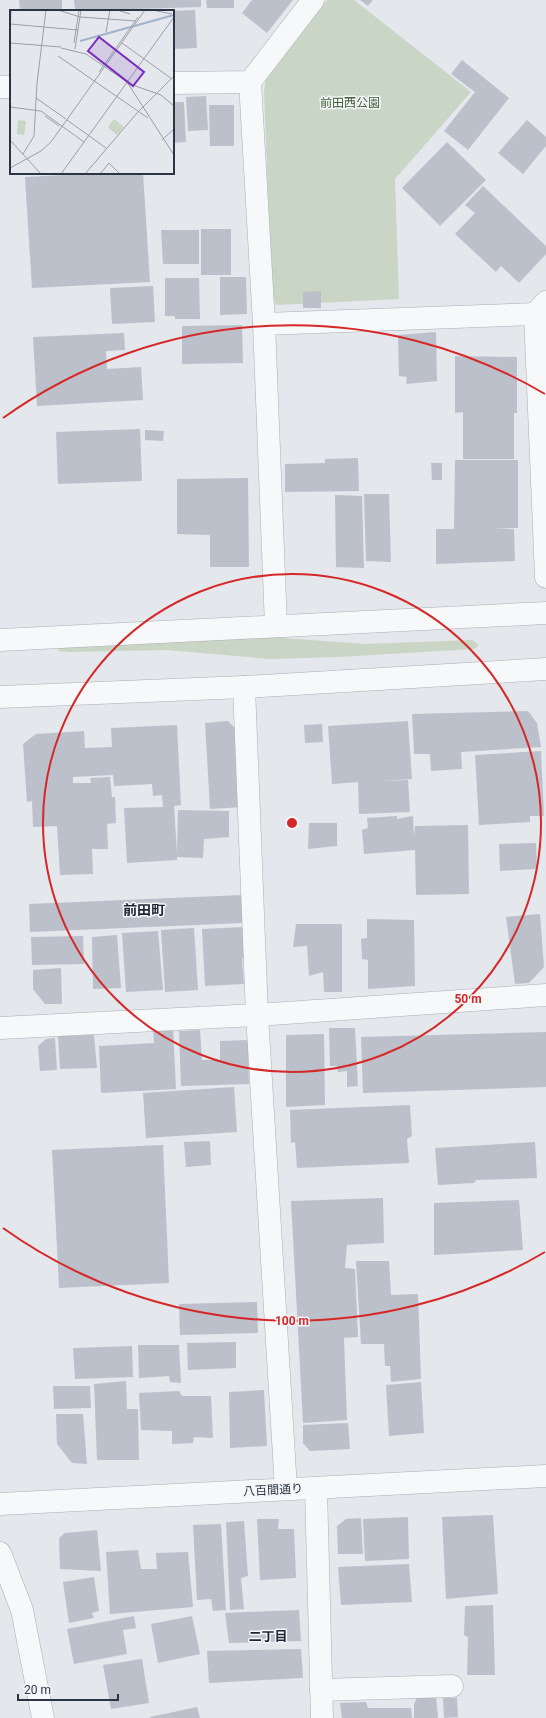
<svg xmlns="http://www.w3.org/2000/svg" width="546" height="1718" font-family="Roboto,'Noto Sans JP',sans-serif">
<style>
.green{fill:#c9d6c5}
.building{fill:#bbc0ca}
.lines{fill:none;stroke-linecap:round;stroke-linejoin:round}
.minor-casing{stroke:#a9aeb7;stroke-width:23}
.minor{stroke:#f7f8fa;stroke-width:22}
.ring{fill:none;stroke:#d62828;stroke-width:2}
.labels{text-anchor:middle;stroke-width:3;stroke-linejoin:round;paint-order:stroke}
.park-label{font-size:12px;fill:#3f6138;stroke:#f4f6f9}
.street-label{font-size:12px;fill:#2b3445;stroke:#f4f6f9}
.neighbourhood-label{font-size:13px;font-weight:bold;fill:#1d2536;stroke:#f4f6f9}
.quarter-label{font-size:14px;font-weight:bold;fill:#1d2536;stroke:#f4f6f9}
.inset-river{fill:none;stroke:#9fb4cc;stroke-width:2}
.inset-road{fill:none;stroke:#9a9fa9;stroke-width:1}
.view{fill:#7b2cbf;fill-opacity:0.15;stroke:#7b2cbf;stroke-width:2}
.inset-edge{fill:none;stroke:#2b3445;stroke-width:2}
.centre{fill:#d62828;stroke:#f4f6f9;stroke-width:2}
.ring-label{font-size:12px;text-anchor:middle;font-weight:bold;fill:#d62828;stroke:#f4f6f9;stroke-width:3;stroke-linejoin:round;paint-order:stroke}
</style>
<rect width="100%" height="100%" fill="#e4e7ec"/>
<g class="green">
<path d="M327,0H354L471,92L395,179L399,299L277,305L272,299L264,90L267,73Z"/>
<path d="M257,636L364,644L472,640L478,644L477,647L474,649L339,657L269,659L167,650L70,652L58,651L62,645Z"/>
</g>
<g class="building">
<path d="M19,0H62V11H20Z"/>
<path d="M74,0H201V7L75,11Z"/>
<path d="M206,0H234V8H207Z"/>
<path d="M252,0H293L267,33L242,13Z"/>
<path d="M360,0H373L368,6Z"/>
<path d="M195,10L197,48L173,49V11Z"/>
<path d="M462,60L509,98L468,150L444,131L475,92L451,74Z"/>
<path d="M206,96L208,130L188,131L186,97Z"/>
<path d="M173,102H184L186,142L173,143Z"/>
<path d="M209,105H234V146H210Z"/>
<path d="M527,120L546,137V146L523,174L498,153Z"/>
<path d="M447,142L486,180L440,226L402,188Z"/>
<path d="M102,173H143L150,282L32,288L25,177Z"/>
<path d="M483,186L546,246V254L519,283L501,266L496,272L455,234L475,213L465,205Z"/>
<rect x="201" y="229" width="30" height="46"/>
<path d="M161,230H199V264H163Z"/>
<path d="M220,277H246L247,314L220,315Z"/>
<path d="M165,278H199L200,319H175V316H165Z"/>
<path d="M153,286L155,322L112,324L110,288Z"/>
<path d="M321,291V308H303V292Z"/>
<path d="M242,325L243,363L182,364V326Z"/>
<path d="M436,332L437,381L406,384L407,377L399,376L398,335Z"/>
<path d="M124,333L125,350L106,351L107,369L141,367L143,400L37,406L33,337Z"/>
<path d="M455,356L517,357V413H514V459H463V412L455,413Z"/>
<path d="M140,429L142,481L58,484L56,432Z"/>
<path d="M145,430L164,431L163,441L145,440Z"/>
<path d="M358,458L359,491L285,492V464L325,463V459Z"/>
<path d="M455,460H518V528H492L514,529L515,561L436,564V529H454Z"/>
<path d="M431,463H442V480H432Z"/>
<path d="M248,478L249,567H210V535L177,534V479Z"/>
<path d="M364,494H389L391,562L366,561Z"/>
<path d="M335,495L362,496L364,568L336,567Z"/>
<path d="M528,711L537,723L541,747L461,752L462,769L431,771L430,754H414L412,714Z"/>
<path d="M228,721L238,731L243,807L210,809L205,723Z"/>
<path d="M408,721L412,779L381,781L408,780L410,812L359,814L358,782L332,784L328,726Z"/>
<path d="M322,724L323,742L305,743L304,725Z"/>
<path d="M177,725L181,805L174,806L177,853L178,810L229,811V837L204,839L203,858L177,857V860L127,863L124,808L163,807L162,795L153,796L152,784L114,786L113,775L73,777V783H91L90,778L110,777L112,797H115L116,823L107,824L108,849H92L93,874L60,875L57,826L33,827L32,801L27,802L23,744L36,734L84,731L85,748L112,747L111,728Z"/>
<path d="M541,751L544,816H530V822L479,825L475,755Z"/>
<path d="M397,816V819L413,816L414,837L415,826L468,825L469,894L416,895L415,850L364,854L362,830L368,828L367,818Z"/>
<path d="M309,823H337V846L308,849Z"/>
<path d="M536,843L537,869L500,871L499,844Z"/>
<path d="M242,895L243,923L30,932L29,904Z"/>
<path d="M540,914L544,967L529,983L515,984L506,917Z"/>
<path d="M367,919L414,920L415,986L368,989V960L362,959L361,939L367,938Z"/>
<path d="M296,924H342V992H324L323,972L309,976L307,946L293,947Z"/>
<path d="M245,927L247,956L242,959L244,984L205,986L202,929Z"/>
<path d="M194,928L198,990L165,992L161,930Z"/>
<path d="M158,931L163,990L126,992L122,933Z"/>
<path d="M117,935L121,988L93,989L92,937Z"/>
<path d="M83,936L84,964L32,965L31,937Z"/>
<path d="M61,968L62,1004H45L33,989V970Z"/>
<path d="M173,1028L176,1089L101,1093L99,1046L154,1043L153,1029Z"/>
<path d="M329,1028H355L358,1086L347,1087V1071L338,1072L337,1066H330Z"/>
<path d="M200,1030L202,1060H220V1041L248,1040L249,1084L181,1086L179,1031Z"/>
<path d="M546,1032V1087L363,1093L361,1037Z"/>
<path d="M324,1034L325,1105L286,1107V1035Z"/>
<path d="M94,1035L97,1068L60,1069L58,1036Z"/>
<path d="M55,1038L57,1070L40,1071L38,1046L46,1039Z"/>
<path d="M234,1087L237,1132L146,1138L143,1093Z"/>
<path d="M410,1105L412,1136L407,1139L409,1163L297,1168L295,1142L291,1143L290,1110Z"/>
<path d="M210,1141L211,1165L186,1167L184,1142Z"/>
<path d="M535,1142L537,1178L476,1180L474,1183L438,1185L435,1148Z"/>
<path d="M163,1145L169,1283L59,1288L52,1150Z"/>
<path d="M383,1198L384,1243L347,1245L345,1268L355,1269L358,1337L344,1338L347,1420L303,1423L291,1201Z"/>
<path d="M519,1200L523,1250L434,1255V1203Z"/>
<path d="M356,1261H389L391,1295L418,1294L421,1379L391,1382L390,1366H385L384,1344H361Z"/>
<path d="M257,1302L258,1333L180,1335L179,1304Z"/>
<path d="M236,1342V1368L188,1370L187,1343Z"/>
<path d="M138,1345H179L181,1383L170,1382L169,1376L139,1378Z"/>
<path d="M132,1346L133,1377L75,1379L73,1348Z"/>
<path d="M126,1381L127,1409H138L139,1460H97L94,1384Z"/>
<path d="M421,1382L424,1433L389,1436L386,1385Z"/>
<path d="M53,1386H90L91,1408L54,1409Z"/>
<path d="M264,1390L267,1446L230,1448L229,1392Z"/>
<path d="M179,1391L182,1396H211L213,1438L194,1437L193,1443L172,1444V1431L141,1430L139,1393Z"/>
<path d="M56,1414H83L87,1464L72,1463L57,1444Z"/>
<path d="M348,1423L350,1449L310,1451L303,1443V1425Z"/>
<path d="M493,1515L498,1594L446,1599L442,1517Z"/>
<path d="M408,1517L409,1559L365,1561L363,1519Z"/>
<path d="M361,1518L363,1554H338L337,1526L346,1519Z"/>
<path d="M257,1519H279L278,1529H294L296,1578L260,1580Z"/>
<path d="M244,1521L248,1576L241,1578L244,1609L230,1610L226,1522Z"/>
<path d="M221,1524L226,1610L213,1611L211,1599L197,1600L193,1525Z"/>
<path d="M97,1530L101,1571L60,1569L59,1538L65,1533Z"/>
<path d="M138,1550L141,1569H157L156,1553L188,1552L193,1607L110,1614L106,1552Z"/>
<path d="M409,1564L412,1602L341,1605L338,1567Z"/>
<path d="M94,1577L99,1611L92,1613L94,1618L69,1623L63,1582Z"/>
<path d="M493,1605L495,1675H467L468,1637L464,1635L465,1606Z"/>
<path d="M299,1610L301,1641L229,1643L225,1613Z"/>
<path d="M134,1616L136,1628L123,1630L127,1654L74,1664L67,1629Z"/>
<path d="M192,1616L200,1654L158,1663L151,1624Z"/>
<path d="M301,1649L303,1678L209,1683L207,1651Z"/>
<path d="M142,1659L149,1703L111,1709L103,1665Z"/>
<path d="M436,1697L438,1718H414V1704L417,1698Z"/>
<path d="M443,1698H457L458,1717L444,1718Z"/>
<path d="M366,1702L368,1708H411L412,1718H342L340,1703Z"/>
<path d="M197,1707L200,1718H150V1717Z"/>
</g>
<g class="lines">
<defs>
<g id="minor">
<path d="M250,82L264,324L535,314"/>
<path d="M173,83L250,82L313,0"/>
<path d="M0,87H11"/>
<path d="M546,302L535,314L546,577"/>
<path d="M264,324L276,626"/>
<path d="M0,640L546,613"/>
<path d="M244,687L257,1015L286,1489"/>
<path d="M0,697L244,687L546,669"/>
<path d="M0,1028L257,1015L546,995"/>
<path d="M316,1488L322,1718"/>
<path d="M0,1504L546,1476"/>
<path d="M0,1553L22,1610L43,1718"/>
<path d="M321,1690L452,1686"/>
</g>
</defs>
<use href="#minor" class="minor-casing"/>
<use href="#minor" class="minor"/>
</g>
<g class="ring">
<circle cx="292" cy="823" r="249"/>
<path d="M545 1252A498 498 0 0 1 3 1228M3 418A498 498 0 0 1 545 394"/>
</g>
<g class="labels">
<g class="park-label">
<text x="350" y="107">前田西公園</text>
</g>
<g class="street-label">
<text transform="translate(273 1490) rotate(-3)" y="4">八百間通り</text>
</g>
<g class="neighbourhood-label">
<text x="268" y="1641">二丁目</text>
</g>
<g class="quarter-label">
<text x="144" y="915">前田町</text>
</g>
</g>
<g transform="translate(10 10)">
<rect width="164" height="164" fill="#e4e7ec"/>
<path d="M104,109L114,117L107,125L98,117ZM8,110L16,111L14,125L7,124Z" fill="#c9d6c5"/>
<path class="inset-river" d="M70,31L164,5"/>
<path class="inset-road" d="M48,0L70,7L126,11M107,0L120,4M142,0L162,4M0,14L68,20M96,22L100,0M0,27L1,0M0,33L51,37M64,33L69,0M112,33L162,69M51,38L76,44L117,72L164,145M65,39L71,0M48,46L138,108M89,62L128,7M117,73L151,85L164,96M26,88L56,109M0,97L31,101L74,132M35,106L49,116M57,110L96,138M0,130L31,164M152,130L164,119M13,144L24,126L27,73L36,0M0,158L31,141L41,132L135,0M51,164L164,7M75,164L127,103L164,66M90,164L99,153L110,164"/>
<path class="view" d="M89,27L134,62L123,76L78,41Z"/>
<rect width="164" height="164" class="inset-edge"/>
</g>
<circle cx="292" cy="823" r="6" class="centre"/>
<g class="ring-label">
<text x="468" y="1003">50 m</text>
<text x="292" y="1325">100 m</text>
</g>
<path d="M18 1694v6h100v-6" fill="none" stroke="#2b3445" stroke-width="2"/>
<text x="24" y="1694" font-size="12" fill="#2b3445" stroke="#f4f6f9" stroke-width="3" paint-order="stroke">20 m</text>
</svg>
